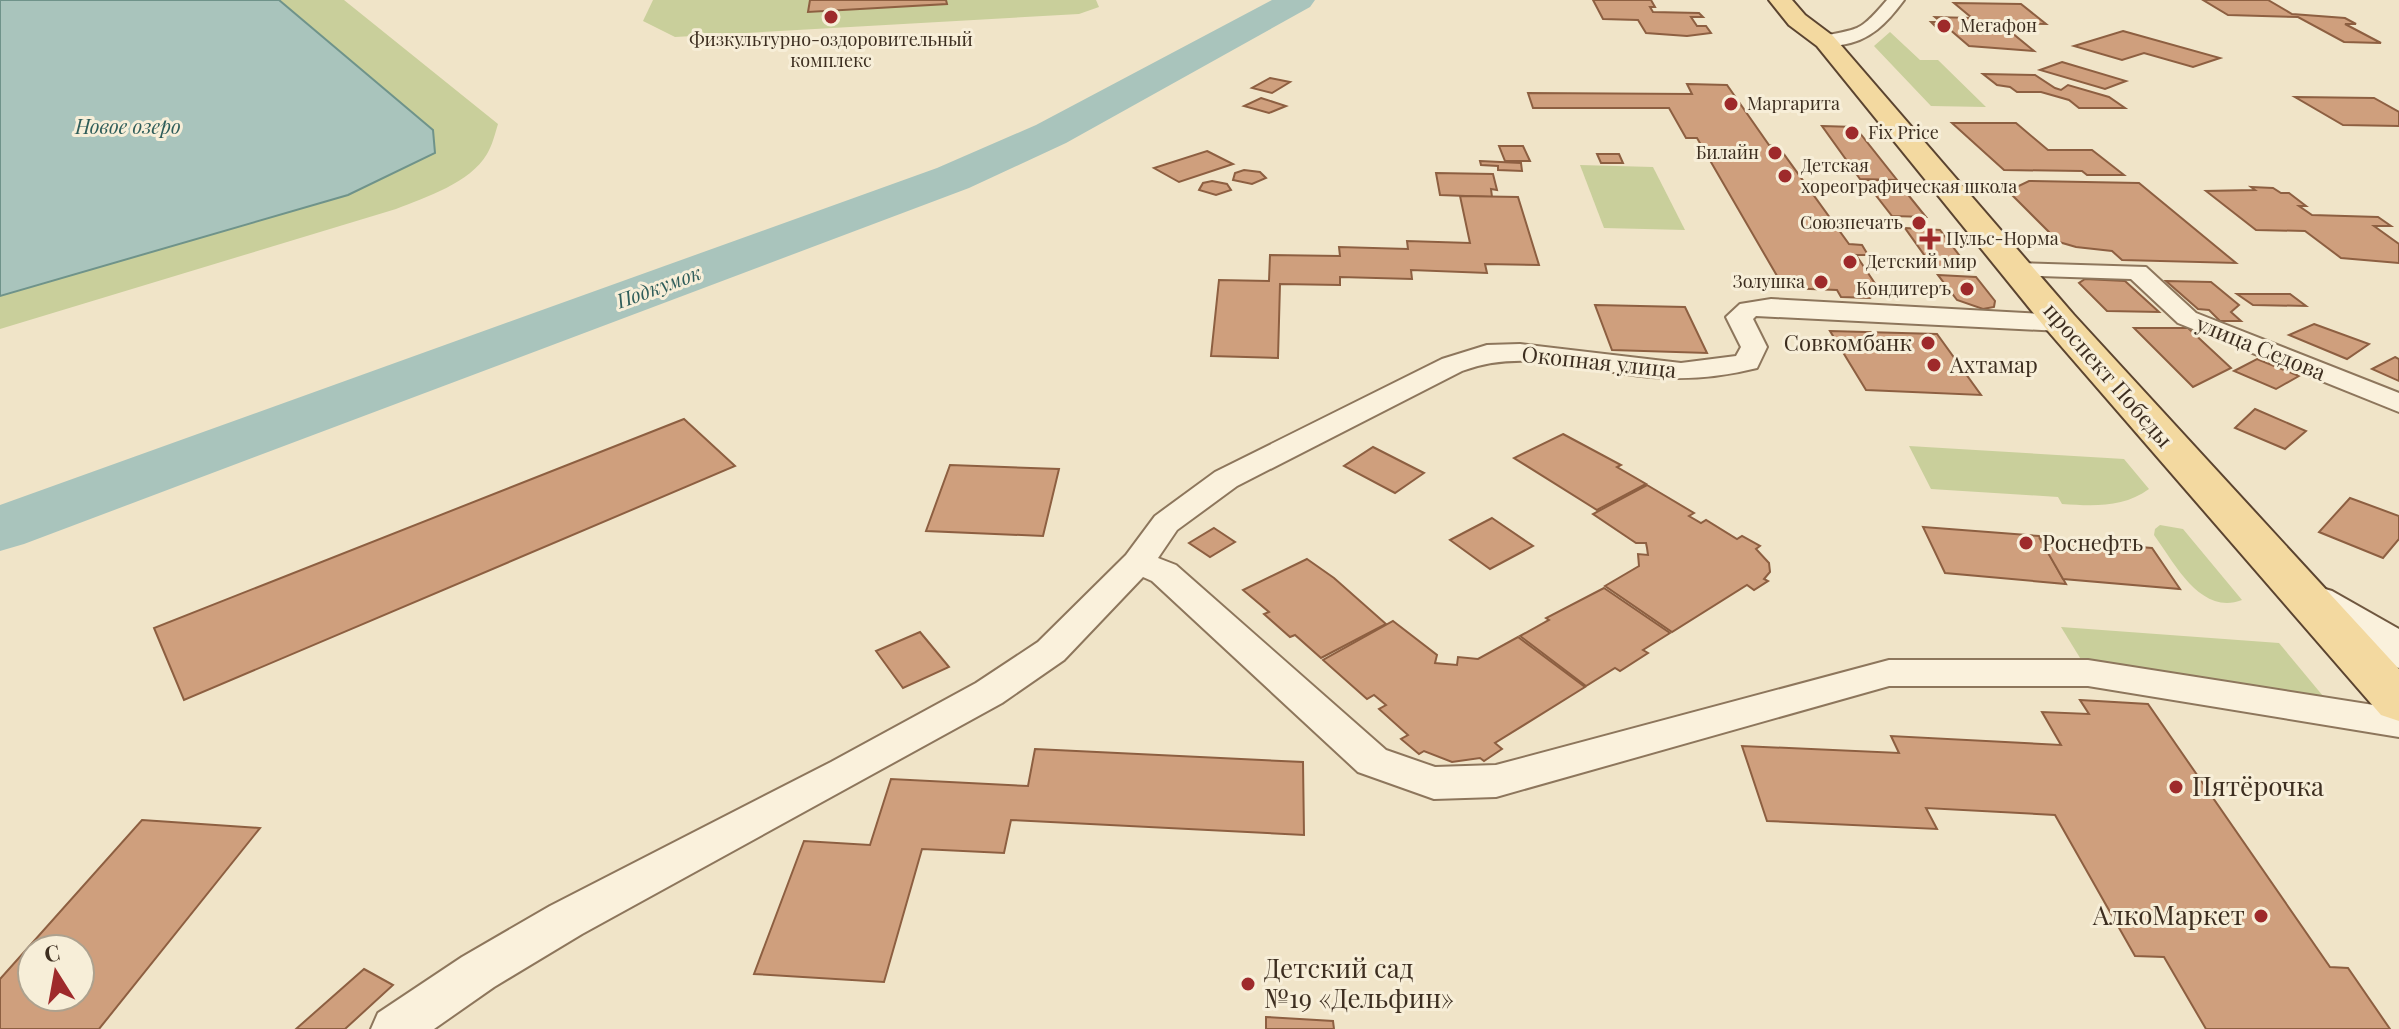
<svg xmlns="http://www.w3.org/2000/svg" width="2399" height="1029" font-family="'Playfair Display',serif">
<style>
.green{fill:#c9cf9b}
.water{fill:#a9c4bc;stroke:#6f938a;stroke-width:2}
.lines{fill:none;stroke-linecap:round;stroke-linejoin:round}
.river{fill:#a9c4bc;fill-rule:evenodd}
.building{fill:#cf9f7d;stroke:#8d5f41;stroke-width:2;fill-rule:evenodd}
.street-casing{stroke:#8d765c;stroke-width:4}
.secondary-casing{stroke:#6f573f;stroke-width:4}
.primary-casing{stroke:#5b4430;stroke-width:4}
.street{fill:#faf1dc;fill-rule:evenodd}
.secondary{fill:#faf1dc;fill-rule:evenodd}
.primary{fill:#f3d9a0;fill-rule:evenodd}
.poi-dot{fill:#9e2a2b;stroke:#f7eed8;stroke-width:3}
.labels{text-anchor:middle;stroke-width:6;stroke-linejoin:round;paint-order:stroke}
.far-poi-label{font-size:18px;fill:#3d2e20;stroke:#f7eed8;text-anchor:start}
.far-water-label{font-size:20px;font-style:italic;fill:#2f5d5a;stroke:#f7eed8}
.poi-label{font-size:22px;fill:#3d2e20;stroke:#f7eed8;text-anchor:start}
.street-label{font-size:22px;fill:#3d2e20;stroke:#f7eed8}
.near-poi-label{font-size:26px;fill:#3d2e20;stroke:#f7eed8;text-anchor:start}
</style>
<rect width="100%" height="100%" fill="#f0e4c8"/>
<g class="green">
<path d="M279,0H344L498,124C495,134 492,146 487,154C470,183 426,197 396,209L0,329V296L348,195L435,153L433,130Z"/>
<path d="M653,0H1096L1099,7L1079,14L675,37L643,21Z"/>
<path d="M1890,32L1920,60H1938L1986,107L1931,106L1874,46Z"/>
<path d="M1580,165L1653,167L1685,230L1604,228Z"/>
<path d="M1909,446L2124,459L2149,489C2123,508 2093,506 2062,504L2058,497L1931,489Z"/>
<path d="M2160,525L2183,529L2242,600C2200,616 2174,562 2154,535L2155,529Z"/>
<path d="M2061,627L2279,643L2333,708L2085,666Z"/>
</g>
<path class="water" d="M0,0H279L433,130L435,153L348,195L0,296Z"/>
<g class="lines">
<path class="river" d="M1272,0H1315L1310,7L1066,143L969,188L24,544L0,551V505L937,168L1036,125Z"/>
</g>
<g class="building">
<path d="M810,0H946L947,4L808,12Z"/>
<path d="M1593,0H1651L1655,7H1650L1653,12L1699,13L1703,17H1691L1697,26H1706L1711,33L1687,36L1646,33L1638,20L1603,19Z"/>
<path d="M2203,0H2268L2292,14L2345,18L2356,24H2345L2381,43L2344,42L2298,17L2228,15Z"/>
<path d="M1954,3L2021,4L2046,24L2000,23L2034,51L1969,46L1948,28H1937L1931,22H1941L1935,17L1972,18Z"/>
<path d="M2123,31L2220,58L2193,67L2144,53L2122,60L2074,46Z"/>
<path d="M2062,62L2126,81L2105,89L2040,70Z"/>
<path d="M1983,74L2035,75L2055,88L2061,90L2068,85L2109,97L2125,108H2079L2069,100L2041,92H2017L2010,87L1997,85Z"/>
<path d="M1270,78L1290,82L1272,93L1252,88Z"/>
<path d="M1687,84L1727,85L1769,145L1778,146L1849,244L1862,245L1868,255H1856L1880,291L1870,298L1841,297L1837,290L1784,288L1697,138H1686L1669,108H1533L1528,93L1692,94Z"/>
<path d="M2295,97L2374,98L2399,112V126L2343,125Z"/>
<path d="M1261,98L1286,106L1269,113L1244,106Z"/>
<path d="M1952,123H2016L2048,150H2092L2124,175H2087L2082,171L2004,170Z"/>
<path d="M1822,126L1855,127L1897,180L1860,179Z"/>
<path d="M1499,146H1523L1530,161H1505Z"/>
<path d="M1207,151L1233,164L1179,182L1154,168Z"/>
<path d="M1597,154H1619L1623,163H1601Z"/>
<path d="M1480,161L1521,163L1522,171L1498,170V166L1481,165Z"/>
<path d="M1244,170L1260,172L1266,178L1252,184L1233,180L1235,173Z"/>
<path d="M1436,173L1493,174L1497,190L1491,189L1492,197L1440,195Z"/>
<path d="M1864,180L1897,181L1926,217L1892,216Z"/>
<path d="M1212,181L1227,184L1231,190L1216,195L1199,190L1203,183Z"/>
<path d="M2029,181L2139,183L2236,263L2122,260L2112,251L2076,247L2059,242L2008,191Z"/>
<path d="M2251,187L2273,188L2281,193H2289L2306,206H2299L2312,215L2378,217L2391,226H2374L2399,244V263L2341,258L2305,231L2256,230L2206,191L2255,190Z"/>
<path d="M1460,196L1518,197L1539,265L1485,264L1487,273L1411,270L1412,279L1340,277V285L1280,284L1278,358L1211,356L1219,280L1269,281L1270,255L1340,256L1339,247L1408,249L1407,241L1470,243Z"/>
<path d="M1905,228L1940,230L1969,268L1932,266Z"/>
<path d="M1938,275L1976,277L1995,301L1994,307L1983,309L1957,300Z"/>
<path d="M2085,279L2125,281L2159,312L2107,311L2079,283Z"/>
<path d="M2166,281L2211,282L2239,305L2231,312L2241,321H2220L2209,310L2198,309Z"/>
<path d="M2237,294H2290L2306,306L2253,305Z"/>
<path d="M1595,305L1685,307L1707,353L1612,350Z"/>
<path d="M2314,324L2369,344L2347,359L2289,335Z"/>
<path d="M2134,328H2188L2231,368L2193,387Z"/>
<path d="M1830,331L1937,334L1981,395L1866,390Z"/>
<path d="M2395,357L2399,359V381L2372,369Z"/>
<path d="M2257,359L2299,376L2276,389L2234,371Z"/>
<path d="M2255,409L2306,431L2285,449L2235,428Z"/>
<path d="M684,419L735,466L184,700L154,628Z"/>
<path d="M1563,434L1621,465L1617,467L1646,484L1597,510L1514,458Z"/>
<path d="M1373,447L1424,473L1395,493L1344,466Z"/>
<path d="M950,465L1059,469L1043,536L926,531Z"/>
<path d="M1647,485L1694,513L1689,516L1701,523L1706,520L1737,539L1742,536L1760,546L1756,549L1769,563L1770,572L1764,579L1768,581L1754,590L1747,585L1672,632L1605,586L1639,566L1638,554L1648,555L1647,548L1646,543H1636L1593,514Z"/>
<path d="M2350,498L2399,516V539L2383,558L2319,532Z"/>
<path d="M1492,518L1533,546L1490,569L1450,540Z"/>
<path d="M1923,527L2039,536L2066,584L1945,573Z"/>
<path d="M1214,528L1235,542L1210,557L1189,543Z"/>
<path d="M2040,539L2152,548L2180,589L2063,579Z"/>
<path d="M1307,559L1334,578L1386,624L1321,658L1295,635L1290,637L1264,614L1269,612L1243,590Z"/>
<path d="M1604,588L1670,633L1643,650L1648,653L1620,671L1615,668L1586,686L1520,636L1549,620L1546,618Z"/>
<path d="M1393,621L1437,655L1435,663L1457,665L1458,657L1478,659L1518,637L1585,687L1495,743L1502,749L1484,761L1480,758L1452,762L1424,751L1419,754L1401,739L1408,735L1379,709L1386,705L1374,695L1367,699L1323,660Z"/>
<path d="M920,632L949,667L903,688L876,651Z"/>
<path d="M2080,700L2148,704L2330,967L2348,968L2390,1029H2206L2164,957L2135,956L2055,815L1926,808L1937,829L1767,821L1742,746L1899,753L1891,736L2061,745L2042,712L2089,714Z"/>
<path d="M1035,749L1303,762L1304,835L1011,820L1004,853L922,849L884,982L754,974L804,841L870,845L891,779L1028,786Z"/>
<path d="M142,820L260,828L99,1029H0V979ZM32,949H80V997H32Z"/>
<path d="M364,969L393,985L345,1029H296Z"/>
<path d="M1266,1017L1333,1021L1334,1029H1266Z"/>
</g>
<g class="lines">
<defs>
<g id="street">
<path d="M1887,0H1904C1887,23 1870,41 1841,45C1831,46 1824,47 1816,41L1819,37C1859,28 1858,34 1887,0Z"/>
<path d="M2017,263L2146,267L2196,313L2399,393V412L2178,323L2131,279L2008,275L2005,270L2008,265Z"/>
<path d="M1771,299L2061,315L2070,317L2074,323L2070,329L2061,331L1756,316L1753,319L1767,347L1757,368C1721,377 1688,380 1652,377C1588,372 1524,347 1462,371L1237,486L1177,530L1158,558L1176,565L1386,750L1435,767L1496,765L1889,660H2088L2399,709V737L2088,686H1889L1496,797L1434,799L1358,772L1152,581L1143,577L1064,660L1002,703L582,934L494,987L434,1029H371L378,1013L462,957L550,906L831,762L976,683L1038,642L1126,555L1155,516L1215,472L1442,359L1487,345L1520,344L1681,363L1736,356L1741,347L1726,317L1740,304Z"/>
</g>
<path id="secondary" d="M2315,586L2332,591L2399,629V668L2381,663L2298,613L2291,602L2298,591Z"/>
<path id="primary" d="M1769,0H1792L1805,15L1833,36L2074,315L2399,669V721L2381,715L2048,331L1817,46L1789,25Z"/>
</defs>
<use href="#street" class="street-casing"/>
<use href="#secondary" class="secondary-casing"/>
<use href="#primary" class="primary-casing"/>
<use href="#street" class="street"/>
<use href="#secondary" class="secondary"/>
<use href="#primary" class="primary"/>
</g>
<g class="poi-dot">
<circle cx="831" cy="17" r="8"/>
<circle cx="1944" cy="26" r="8"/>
<circle cx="1731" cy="104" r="8"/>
<circle cx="1852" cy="133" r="8"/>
<circle cx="1775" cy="153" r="8"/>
<circle cx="1785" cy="176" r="8"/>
<circle cx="1919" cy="223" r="8"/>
<path d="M1926 227h8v8h8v8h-8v8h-8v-8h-8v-8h8z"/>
<circle cx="1850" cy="262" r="8"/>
<circle cx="1821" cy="282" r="8"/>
<circle cx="1967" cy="289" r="8"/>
<circle cx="1928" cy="343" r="8"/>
<circle cx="1934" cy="365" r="8"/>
<circle cx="2026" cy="543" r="8"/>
<circle cx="2176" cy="787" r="8"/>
<circle cx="2261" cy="916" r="8"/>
<circle cx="1248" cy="984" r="8"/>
</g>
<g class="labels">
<g class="far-poi-label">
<text x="1960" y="32">Мегафон</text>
<text x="831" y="46" text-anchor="middle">Физкультурно-оздоровительный<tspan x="831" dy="21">комплекс</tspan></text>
<text x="1747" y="110">Маргарита</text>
<text x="1868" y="139">Fix Price</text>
<text x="1759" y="159" text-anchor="end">Билайн</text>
<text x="1801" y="172">Детская<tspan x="1801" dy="21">хореографическая школа</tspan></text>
<text x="1903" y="229" text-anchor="end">Союзпечать</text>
<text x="1946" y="245">Пульс-Норма</text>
<text x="1866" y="268">Детский мир</text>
<text x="1805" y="288" text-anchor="end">Золушка</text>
<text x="1951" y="295" text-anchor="end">Кондитеръ</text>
</g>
<g class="far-water-label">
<text x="128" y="134">Новое озеро</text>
<text transform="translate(659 287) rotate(-20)" y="7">Подкумок</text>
</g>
<g class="poi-label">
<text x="1912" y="351" text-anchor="end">Совкомбанк</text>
<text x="1950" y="373">Ахтамар</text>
<text x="2042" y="551">Роснефть</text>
</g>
<g class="street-label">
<text transform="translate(2261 348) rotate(22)" y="8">улица Седова</text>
<text transform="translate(1599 362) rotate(6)" y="8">Окопная улица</text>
<text transform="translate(2108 375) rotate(49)" y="8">проспект Победы</text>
</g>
<g class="near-poi-label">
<text x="2192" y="796">Пятёрочка</text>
<text x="2245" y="925" text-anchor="end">АлкоМаркет</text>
<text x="1264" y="978">Детский сад<tspan x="1264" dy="30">№19 «Дельфин»</tspan></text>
</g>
</g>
<g transform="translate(56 973) rotate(349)"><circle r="38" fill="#f7eed8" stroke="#ada18e" stroke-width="2"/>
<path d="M0-6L14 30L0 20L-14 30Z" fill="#9e2a2b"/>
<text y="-12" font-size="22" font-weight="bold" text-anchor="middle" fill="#3d2e20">С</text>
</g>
</svg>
